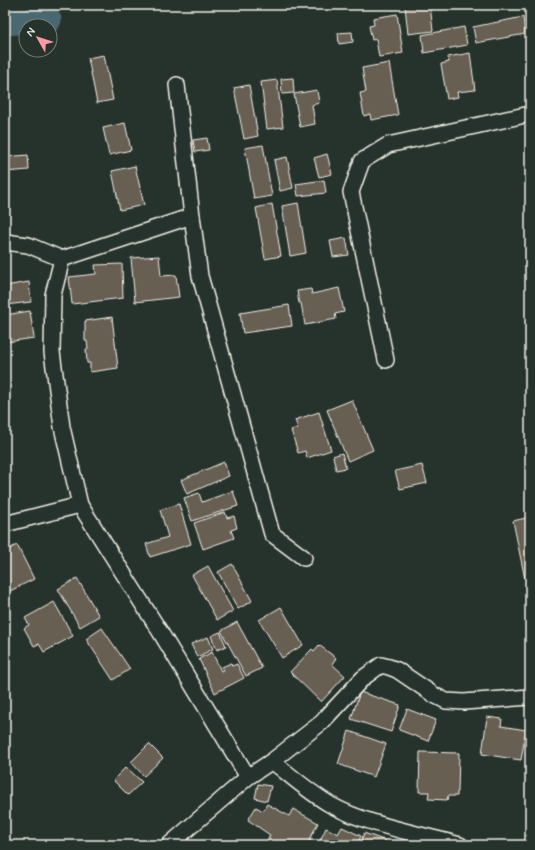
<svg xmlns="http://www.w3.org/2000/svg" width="535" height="850" font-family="Mynerve,sans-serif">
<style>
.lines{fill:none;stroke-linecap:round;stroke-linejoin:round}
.river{stroke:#49686f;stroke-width:25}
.building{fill:#685e53;stroke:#f4f1e8}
.street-casing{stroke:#f4f1e8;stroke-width:18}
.street{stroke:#26332d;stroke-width:15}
</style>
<rect width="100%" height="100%" fill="#26332d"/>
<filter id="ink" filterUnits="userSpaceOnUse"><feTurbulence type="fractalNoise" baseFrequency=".025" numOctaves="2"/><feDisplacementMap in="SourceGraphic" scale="8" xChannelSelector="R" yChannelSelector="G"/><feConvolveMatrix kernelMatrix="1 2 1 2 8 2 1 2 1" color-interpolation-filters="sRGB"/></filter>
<g filter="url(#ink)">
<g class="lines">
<path class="river" d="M5,23L49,20L39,5"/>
</g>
<g class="building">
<path d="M413,5H430L433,31L408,34L405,6Z"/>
<path d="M397,14L403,53L379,57L376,39L372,40L369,26L374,25L373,18Z"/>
<path d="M523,17L525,34L476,43L473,27Z"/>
<path d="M464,27L467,45L424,53L422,35Z"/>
<path d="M352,32L353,42L339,44L338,33Z"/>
<path d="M470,53L475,90L457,92L458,97L447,99L441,64L449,62L448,57Z"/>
<path d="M104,55L113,100L97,103L88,58Z"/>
<path d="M389,63L398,115L371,120L370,114L364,116L360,93L366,92L362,68Z"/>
<path d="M293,78L294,93L282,94L281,79Z"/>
<path d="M277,80L283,127L267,129L261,82Z"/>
<path d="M249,85L258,136L244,139L234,88Z"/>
<path d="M317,90L319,103L312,105L315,124L300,127L294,94Z"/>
<path d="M125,123L131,150L109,155L103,128Z"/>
<path d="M207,138L209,150L195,152L193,140Z"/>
<path d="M263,145L272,196L254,199L245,148Z"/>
<path d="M327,154L332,174L319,177L314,158Z"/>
<path d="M28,155L29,170L5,172V157Z"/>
<path d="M287,157L293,188L280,191L274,160Z"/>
<path d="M135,166L144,205L120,210L112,171Z"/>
<path d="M324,180L326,193L298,196L296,184Z"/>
<path d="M298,203L306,253L290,256L282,206Z"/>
<path d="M272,204L281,256L265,259L256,208Z"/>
<path d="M346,238L349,255L333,257L330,241Z"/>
<path d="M159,256L161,276L176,275L179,297L135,302L131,258Z"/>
<path d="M122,264L123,298L72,304L69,277L96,274L95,265Z"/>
<path d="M29,282L31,302L5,305V286Z"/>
<path d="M339,288L344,312L335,314L336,319L305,325L301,303H299L297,291L311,289L312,294Z"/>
<path d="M289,305L292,326L243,333L240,313Z"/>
<path d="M30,311L34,338L7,342L8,345H5V315Z"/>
<path d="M112,317L118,368L90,372V363H87L86,349H88L87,341H85V321Z"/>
<path d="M352,400L373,450L348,461L327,410Z"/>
<path d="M319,412L331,450L307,458L305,451L298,453L291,430L298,428L295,420Z"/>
<path d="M342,453L346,468L336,470L333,456Z"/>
<path d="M224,462L229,476L187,494L181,480Z"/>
<path d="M422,465L427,483L400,489L395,471Z"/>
<path d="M233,491L238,506L192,521L184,498L199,493L202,502Z"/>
<path d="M179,504L191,544L150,557L146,544L168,537L160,510Z"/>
<path d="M225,512L227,518L234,516L237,528L231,530L234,538L203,549L194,523Z"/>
<path d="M530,517V577L525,579L513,521Z"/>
<path d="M17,545L34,579L6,593L5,590V551Z"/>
<path d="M232,564L252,601L238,609L218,572Z"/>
<path d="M208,566L233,611L217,620L192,575Z"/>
<path d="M77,578L99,616L80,627L58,589Z"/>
<path d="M54,602L73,636L44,652L39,644L34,646L24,628L29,625L25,618Z"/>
<path d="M281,607L303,645L282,658L259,620Z"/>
<path d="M237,622L262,668L246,676L221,631Z"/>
<path d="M102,628L130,669L113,680L86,639Z"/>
<path d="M220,632L226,646L217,650L211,636Z"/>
<path d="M208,637L213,649L197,657L191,644Z"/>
<path d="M319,645L336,658L332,664L345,676L321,702L290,672L312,649L314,651Z"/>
<path d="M212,652L221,671L224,670L222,667L231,663L232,666L237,664L244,678L215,693L199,659Z"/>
<path d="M360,692L400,705L391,732L351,719Z"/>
<path d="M407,709L436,720L428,741L399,730Z"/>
<path d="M487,717L502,719L501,726L526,730L521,760L482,754Z"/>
<path d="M349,731L386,744L374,777L338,764Z"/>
<path d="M149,744L163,758L144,776L131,762Z"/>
<path d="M420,752L459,753L458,792H457V796H448L447,800L428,799L429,792H419Z"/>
<path d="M126,767L142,782L128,795L113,780Z"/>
<path d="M258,784L271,786L267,801L255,798Z"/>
<path d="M267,804L289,816L293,809L318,823L309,840L311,841L310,845H265L270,835L248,820L256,807L263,811Z"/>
<path d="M342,827L361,836L357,845H318L326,828L338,834Z"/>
<path d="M364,833L386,841L384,845H360Z"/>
</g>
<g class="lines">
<defs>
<g id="street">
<path d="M177,85L192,216L200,276L272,534L304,558"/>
<path d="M5,242L28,245L62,259L192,216"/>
<path d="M62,259L53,295L52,352L62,427L80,505L159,630L248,777"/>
<path d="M386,360L351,192L362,161L388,145L530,114"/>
<path d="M5,524L80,505"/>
<path d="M272,761C291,776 310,793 331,805C367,825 420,834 460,845"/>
<path d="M169,845L248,777L272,761L321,723L363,678L381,665L389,667L397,670L434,695L446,701L464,702L530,697"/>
</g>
</defs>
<use href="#street" class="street-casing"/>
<use href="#street" class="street"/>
</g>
</g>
<rect width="535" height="850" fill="none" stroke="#26332d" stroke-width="20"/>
<rect x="10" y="10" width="515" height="830" fill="none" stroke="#f4f1e8" stroke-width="1.5" filter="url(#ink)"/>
<g transform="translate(38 38) rotate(309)"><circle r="19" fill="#26332d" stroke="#787f78"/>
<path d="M0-3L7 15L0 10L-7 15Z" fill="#ff9aa2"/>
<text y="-6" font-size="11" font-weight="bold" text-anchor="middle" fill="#f4f1e8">N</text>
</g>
</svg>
